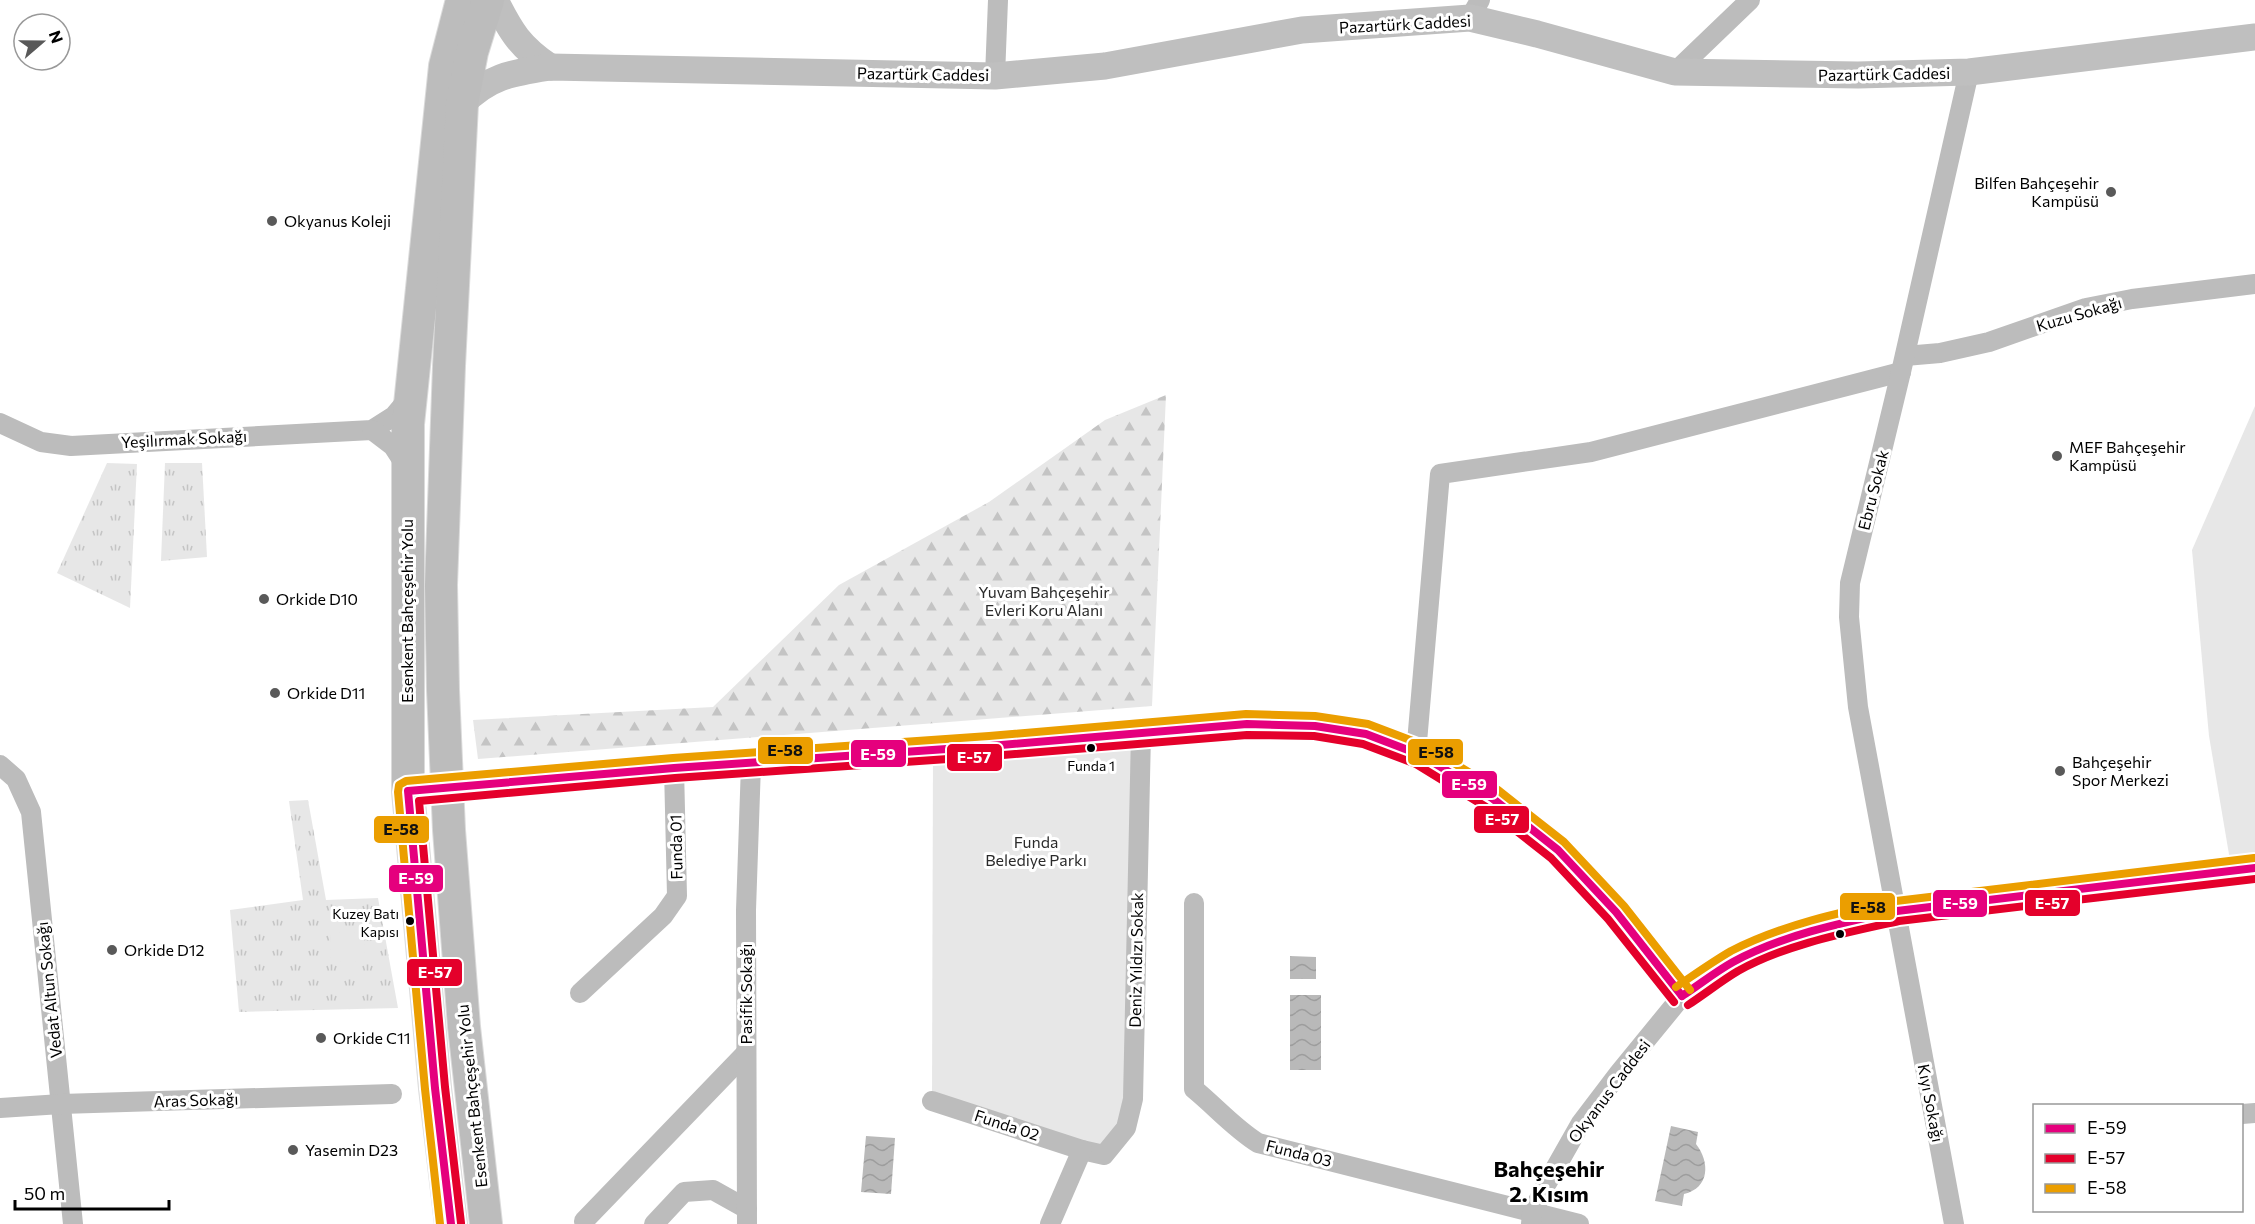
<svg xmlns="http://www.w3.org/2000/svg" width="2255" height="1224" font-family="Commissioner,sans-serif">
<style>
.grass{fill:url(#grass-tufts)}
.forest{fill:url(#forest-firs)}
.park{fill:#e7e7e7}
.water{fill:url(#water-waves)}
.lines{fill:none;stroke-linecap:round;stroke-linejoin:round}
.primary-casing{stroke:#dbdbdb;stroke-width:34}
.street{stroke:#bcbcbc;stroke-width:20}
.secondary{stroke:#bfbfbf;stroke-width:27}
.primary{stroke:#bcbcbc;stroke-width:32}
.bus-1-casing{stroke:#fff;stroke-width:12}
.bus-2-casing{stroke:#fff;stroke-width:12}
.bus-3-casing{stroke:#fff;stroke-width:12}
.bus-1{stroke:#e5007d;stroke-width:8}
.bus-2{stroke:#e4002b;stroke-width:8}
.bus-3{stroke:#eb9e00;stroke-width:8}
.poi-dot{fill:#595959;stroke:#fff;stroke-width:2}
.bus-dot{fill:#000;stroke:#fff;stroke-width:2}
.labels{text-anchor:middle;stroke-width:6;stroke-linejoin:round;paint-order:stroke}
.bus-label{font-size:14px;fill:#000;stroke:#fff}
.street-label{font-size:16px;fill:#000;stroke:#fff}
.poi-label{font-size:16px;fill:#000;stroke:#fff;text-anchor:start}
.park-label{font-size:16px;fill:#2b2b2b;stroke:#fff}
.district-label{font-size:22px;font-weight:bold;fill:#000;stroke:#fff}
.line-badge{stroke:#fff;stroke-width:2}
.badge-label{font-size:16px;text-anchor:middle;font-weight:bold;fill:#fff}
.pale-badge-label{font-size:16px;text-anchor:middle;font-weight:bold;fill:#111}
</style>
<defs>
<pattern id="grass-tufts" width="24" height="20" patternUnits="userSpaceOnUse" patternTransform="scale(1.5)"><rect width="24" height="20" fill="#e7e7e7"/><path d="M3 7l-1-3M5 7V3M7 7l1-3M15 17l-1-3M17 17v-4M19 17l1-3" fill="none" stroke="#c4c4c4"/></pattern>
<pattern id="forest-firs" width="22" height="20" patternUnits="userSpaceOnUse" patternTransform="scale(1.5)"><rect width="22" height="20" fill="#e7e7e7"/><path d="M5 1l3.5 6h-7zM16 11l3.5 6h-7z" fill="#c4c4c4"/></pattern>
<pattern id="water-waves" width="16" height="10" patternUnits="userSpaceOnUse" patternTransform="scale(1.5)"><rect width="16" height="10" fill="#b9b9b9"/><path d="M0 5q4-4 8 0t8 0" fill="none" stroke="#9d9d9d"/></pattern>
</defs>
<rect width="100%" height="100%" fill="#fff"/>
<g class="grass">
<path d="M107,463L137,464L130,608L57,573Z"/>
<path d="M165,463H202L207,557L161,561Z"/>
<path d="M308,800L326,900L378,898L398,1008L239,1012L230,910L303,900L289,801Z"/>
</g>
<path class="forest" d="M1166,395L1152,706L478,759L473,720L713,707L839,585L989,502L1105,420Z"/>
<g class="park">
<path d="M2255,406V868L2232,872L2209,736L2192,550Z"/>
<path d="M1141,733L1133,1099L1104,1155L932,1101L933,750Z"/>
<path d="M364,932L365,961L331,962L330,933Z"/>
</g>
<g class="water">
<path d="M1290,956L1316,957V979H1290Z"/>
<rect x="1290" y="995" width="31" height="75"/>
<path d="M1671,1126L1698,1132L1696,1144C1710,1162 1710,1188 1684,1194L1682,1206L1655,1201Z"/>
<path d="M866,1136L895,1138L891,1194L861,1192Z"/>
</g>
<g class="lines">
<defs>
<g id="primary">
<path d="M451,1224L435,1088L408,791V424L445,66L462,0"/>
<path d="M486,1224L464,1027L449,830L443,690L441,585L449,366L462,104L472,52L488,0"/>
</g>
</defs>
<use href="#primary" class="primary-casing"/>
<g class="street">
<path d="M1470,18L1480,0"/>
<path d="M1675,72L1750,0"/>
<path d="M995,76L998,0"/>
<path d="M1905,356L1940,353L1989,342L2086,308L2132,299L2255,284"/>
<path d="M0,423L41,442L71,446L372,430L394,416L409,398"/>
<path d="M372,430L393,446L406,466"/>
<path d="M1416,754L1440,474L1591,452L1901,372"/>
<path d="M0,765L16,779L31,812L73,1224"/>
<path d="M446,788L674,768L990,746L1247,724L1315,726L1366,734L1421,755L1492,798L1558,850L1616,912L1682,996"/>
<path d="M1194,903V1089C1216,1107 1234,1128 1258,1143L1579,1224"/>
<path d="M580,993L663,916L677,896L674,768"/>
<path d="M932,1101L1082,1150L1104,1155L1126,1128L1133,1099L1141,733"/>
<path d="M0,1108L61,1104L392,1094"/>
<path d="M2242,1114L2255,1113"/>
<path d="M584,1221L746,1053"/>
<path d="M654,1224L684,1192L713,1190L747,1209"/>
<path d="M747,1224L746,910L751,764"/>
<path d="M1050,1224L1082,1150"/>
<path d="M1531,1224L1532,1213L1547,1183L1581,1123L1619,1073L1682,996L1739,959L1798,934L1897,911L2255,868"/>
<path d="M1954,1224L1858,707L1849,617L1850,583L1901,372L1969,72"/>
</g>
<g class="secondary">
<path d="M495,0C511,32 520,47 550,67"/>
<path d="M462,104C489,76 512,73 550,67L995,76L1105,66L1302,30L1470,18L1537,34L1675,72L1858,75L1969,72L2255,37"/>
</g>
<use href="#primary" class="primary"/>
<defs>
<g id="bus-1">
<path d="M1682,996C1699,985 1715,972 1733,962C1783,935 1841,923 1897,911L2255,868"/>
<path d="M451,1224L435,1088L408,791L674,768L990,746L1247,724L1315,726L1366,734L1421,755L1492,798L1558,850L1616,912L1682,996"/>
</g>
<g id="bus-2">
<path d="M1688,1005C1705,994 1721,981 1738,971C1787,944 1845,933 1899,921L2255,879"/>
<path d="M461,1223L445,1087L419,801L675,778L991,756L1247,735L1314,736L1363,744L1416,764L1486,807L1551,858L1608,919L1674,1002"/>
</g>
<g id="bus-3">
<path d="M1676,987C1694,975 1712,962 1731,951C1782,925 1840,912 1896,901L2254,858"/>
<path d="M440,1224L425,1089L398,792L399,785L406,781L673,758L989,736L1246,714L1315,716L1368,724L1426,746L1498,790L1564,842L1624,906L1690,990"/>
</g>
</defs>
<use href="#bus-1" class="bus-1-casing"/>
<use href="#bus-2" class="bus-2-casing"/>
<use href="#bus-3" class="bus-3-casing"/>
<use href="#bus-1" class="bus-1"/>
<use href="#bus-2" class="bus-2"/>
<use href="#bus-3" class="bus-3"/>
</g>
<g class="poi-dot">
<circle cx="2111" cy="192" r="6"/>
<circle cx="272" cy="221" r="6"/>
<circle cx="2057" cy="456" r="6"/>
<circle cx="264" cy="599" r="6"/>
<circle cx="275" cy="693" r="6"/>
<circle cx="2060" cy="771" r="6"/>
<circle cx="112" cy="950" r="6"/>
<circle cx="321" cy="1038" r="6"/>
<circle cx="293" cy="1150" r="6"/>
</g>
<g class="bus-dot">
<circle cx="1091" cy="748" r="5"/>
<circle cx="410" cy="921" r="5"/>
<circle cx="1840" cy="934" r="5"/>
</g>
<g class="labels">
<g class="bus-label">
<text x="1091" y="771">Funda 1</text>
<text x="399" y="919" text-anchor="end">Kuzey Batı<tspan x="399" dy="18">Kapısı</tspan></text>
</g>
<g class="street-label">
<text transform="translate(1405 24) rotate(-3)" y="6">Pazartürk Caddesi</text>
<text transform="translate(923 74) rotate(1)" y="6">Pazartürk Caddesi</text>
<text transform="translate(1884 74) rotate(-1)" y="6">Pazartürk Caddesi</text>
<text transform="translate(2079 314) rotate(-16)" y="6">Kuzu Sokağı</text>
<text transform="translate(184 439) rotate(-3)" y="6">Yeşilırmak Sokağı</text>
<text transform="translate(1873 490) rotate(-76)" y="6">Ebru Sokak</text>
<text transform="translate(407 611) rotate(-90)" y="6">Esenkent Bahçeşehir Yolu</text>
<text transform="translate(676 847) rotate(-91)" y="6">Funda 01</text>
<text transform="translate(1136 960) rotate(-89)" y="6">Deniz Yıldızı Sokak</text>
<text transform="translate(49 990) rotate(-96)" y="6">Vedat Altun Sokağı</text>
<text transform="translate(746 994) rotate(-90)" y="6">Pasifik Sokağı</text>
<text transform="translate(1609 1091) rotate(-53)" y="6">Okyanus Caddesi</text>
<text transform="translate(472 1096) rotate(-96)" y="6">Esenkent Bahçeşehir Yolu</text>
<text transform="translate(196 1100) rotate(-2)" y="6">Aras Sokağı</text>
<text transform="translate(1931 1103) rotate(79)" y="6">Kıyı Sokağı</text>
<text transform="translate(1007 1125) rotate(18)" y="6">Funda 02</text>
<text transform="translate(1299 1153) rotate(14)" y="6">Funda 03</text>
</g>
<g class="poi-label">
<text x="2099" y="189" text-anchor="end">Bilfen Bahçeşehir<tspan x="2099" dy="18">Kampüsü</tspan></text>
<text x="284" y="227">Okyanus Koleji</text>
<text x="2069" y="453">MEF Bahçeşehir<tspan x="2069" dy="18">Kampüsü</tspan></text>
<text x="276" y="605">Orkide D10</text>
<text x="287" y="699">Orkide D11</text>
<text x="2072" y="768">Bahçeşehir<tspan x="2072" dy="18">Spor Merkezi</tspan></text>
<text x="124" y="956">Orkide D12</text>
<text x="333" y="1044">Orkide C11</text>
<text x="305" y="1156">Yasemin D23</text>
</g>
<g class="park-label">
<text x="1044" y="598">Yuvam Bahçeşehir<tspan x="1044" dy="18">Evleri Koru Alanı</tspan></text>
<text x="1036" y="848">Funda<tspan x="1036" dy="18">Belediye Parkı</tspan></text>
</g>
<g class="district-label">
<text x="1549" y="1177">Bahçeşehir<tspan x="1549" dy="25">2. Kısım</tspan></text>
</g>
</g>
<g class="line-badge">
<rect x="757" y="736" width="57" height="29" rx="6" fill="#eb9e00"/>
<rect x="1407" y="738" width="57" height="28" rx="6" fill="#eb9e00"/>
<rect x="850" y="739" width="57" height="29" rx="6" fill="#e5007d"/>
<rect x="946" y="743" width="57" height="29" rx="6" fill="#e4002b"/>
<rect x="1441" y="770" width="57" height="29" rx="6" fill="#e5007d"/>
<rect x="1473" y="805" width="57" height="29" rx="6" fill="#e4002b"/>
<rect x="373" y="815" width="57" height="29" rx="6" fill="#eb9e00"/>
<rect x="388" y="864" width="56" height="29" rx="6" fill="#e5007d"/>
<rect x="2024" y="889" width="57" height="28" rx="6" fill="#e4002b"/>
<rect x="1932" y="889" width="56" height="29" rx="6" fill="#e5007d"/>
<rect x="1839" y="892" width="57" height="29" rx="6" fill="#eb9e00"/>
<rect x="406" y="958" width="57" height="29" rx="6" fill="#e4002b"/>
</g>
<g class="badge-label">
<text x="878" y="760">E-59</text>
<text x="974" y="763">E-57</text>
<text x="1469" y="790">E-59</text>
<text x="1502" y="825">E-57</text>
<text x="416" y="884">E-59</text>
<text x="2052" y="909">E-57</text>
<text x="1960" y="909">E-59</text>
<text x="435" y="978">E-57</text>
</g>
<g class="pale-badge-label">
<text x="785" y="756">E-58</text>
<text x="1436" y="758">E-58</text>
<text x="401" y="835">E-58</text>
<text x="1868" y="913">E-58</text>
</g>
<rect x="2033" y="1104" width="210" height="108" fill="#ffffff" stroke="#999999" stroke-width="1.5"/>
<rect x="2045" y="1124" width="30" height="9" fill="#e5007d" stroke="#999999" stroke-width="1.5"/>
<text x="2087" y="1134" font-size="18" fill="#000000">E-59</text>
<rect x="2045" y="1154" width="30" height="9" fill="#e4002b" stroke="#999999" stroke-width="1.5"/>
<text x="2087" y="1164" font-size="18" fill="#000000">E-57</text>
<rect x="2045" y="1184" width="30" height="9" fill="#eb9e00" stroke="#999999" stroke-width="1.5"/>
<text x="2087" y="1194" font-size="18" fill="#000000">E-58</text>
<g transform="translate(42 42) rotate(70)"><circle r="28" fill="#ffffff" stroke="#999999" stroke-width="1.5"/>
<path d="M0-4.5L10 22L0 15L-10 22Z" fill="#595959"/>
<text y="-9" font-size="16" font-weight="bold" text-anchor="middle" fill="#000000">N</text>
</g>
<path d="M15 1200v9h154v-9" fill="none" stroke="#000000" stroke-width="3"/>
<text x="24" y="1200" font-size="18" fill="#000000" stroke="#ffffff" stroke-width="4.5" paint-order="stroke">50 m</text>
</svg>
